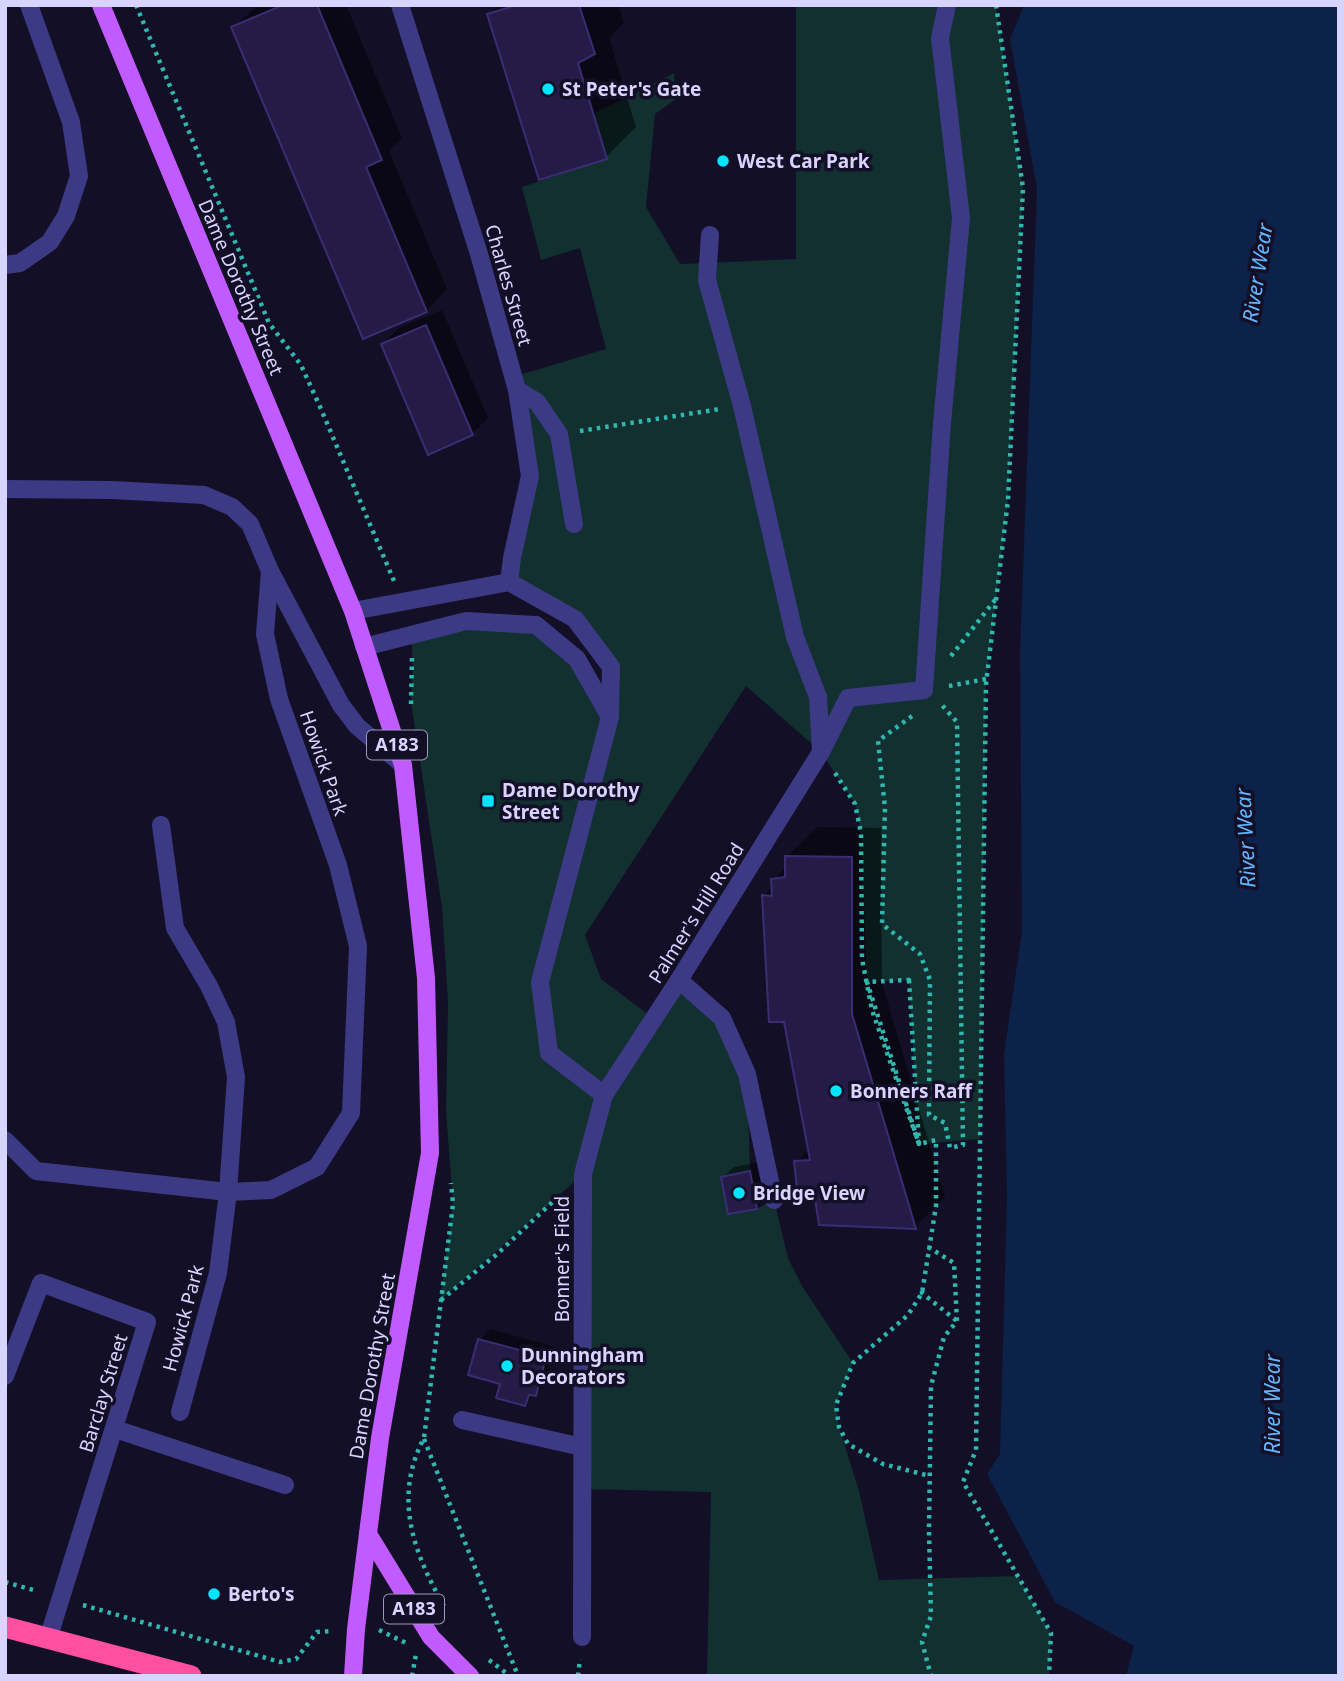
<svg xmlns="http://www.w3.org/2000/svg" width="1344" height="1681" font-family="'Noto Sans',sans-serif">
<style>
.green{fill:#12302f}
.water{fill:#0c2248}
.shadow{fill:#0007}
.building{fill:#241b47;stroke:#3b2d73;stroke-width:2}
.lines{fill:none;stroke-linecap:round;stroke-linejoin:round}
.path{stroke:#2fb8b0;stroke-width:4.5;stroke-dasharray:3.5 5;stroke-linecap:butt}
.minor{stroke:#3d3a85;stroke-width:18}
.major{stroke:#c25bff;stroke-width:18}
.highway{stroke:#ff4fa3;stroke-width:21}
.poi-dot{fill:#00e5ff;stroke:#130f26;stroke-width:2.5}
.labels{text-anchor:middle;stroke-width:7;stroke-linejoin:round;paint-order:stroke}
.shield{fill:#130f26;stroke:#9e99be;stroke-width:2}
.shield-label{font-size:18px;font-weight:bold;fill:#d9d4ff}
.poi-label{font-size:19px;font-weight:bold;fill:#d9d4ff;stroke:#130f26;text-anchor:start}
.street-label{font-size:19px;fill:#d9d4ff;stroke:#130f26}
.water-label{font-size:21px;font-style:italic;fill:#62b6ff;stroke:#130f26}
</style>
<rect width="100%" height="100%" fill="#130f26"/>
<path class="green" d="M796,5H996L1023,188L1008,500L986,684L980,1139L919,1144L909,980L867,982L861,833L855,804L821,752L746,686L585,935L601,979L653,1018L679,980L722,1018L747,1074L750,1171L721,1177L728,1213L757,1209L774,1200L788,1258L802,1286L853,1363L836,1405L839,1427L859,1491L879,1580L1018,1576L1051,1633L1049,1676H707L711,1492L582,1489V1175L440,1301L453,1204L446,1111L448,1003L442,907L411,702L413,665L411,635L466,621L536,625L577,659L609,716L611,667L575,619L509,582L530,476L513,377L606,349L580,248L541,260L522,187L607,159L593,114L674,73L676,99L655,114L646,207L680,264L796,259Z"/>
<path class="water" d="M1024,5H1339V1676H1126L1134,1646L1055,1602L987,1474L1000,1454L1007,1197L1004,1055L1022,930L1020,653L1037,189L1010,39Z"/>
<g class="shadow">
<path d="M258,5H346L402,138L389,151L447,289L426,311L233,28Z"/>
<path d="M498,5H618L624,23L609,38L636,127L606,157L489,14Z"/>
<path d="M442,310L488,418L472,434L383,344L399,328Z"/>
<path d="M817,827L881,828L882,983L945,1197L915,1227L817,1196L796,1162L810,1148L764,895L773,886V880L787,866V857Z"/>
<path d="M760,1162L767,1197L756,1207L723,1177L734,1167Z"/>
<path d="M490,1329L555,1347L546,1384L525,1404L502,1383L480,1340Z"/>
</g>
<g class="building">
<path d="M283,5H317L382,160L366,167L427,312L363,339L231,27Z"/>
<path d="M517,5H579L595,54L578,63L607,159L539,180L487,14Z"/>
<path d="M426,325L473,435L428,455L381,344Z"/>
<path d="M785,856L852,857V1014L916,1229L819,1225L815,1198L798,1199L794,1161L810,1160L784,1022H769L762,895L772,896L771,879L785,877Z"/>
<path d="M750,1171L757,1209L728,1214L721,1177Z"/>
<path d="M478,1339L546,1357L536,1396L529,1395L525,1406L496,1398L500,1384L468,1375Z"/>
</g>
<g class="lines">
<g class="path">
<path d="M136,5L269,323L301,365L321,409L394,581"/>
<path d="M996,5L1023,188L1008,500L986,684L976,1450L963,1482L1051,1633L1049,1676"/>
<path d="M580,431L720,409"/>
<path d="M951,656L995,600"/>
<path d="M949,686L986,679"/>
<path d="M411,704L412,657"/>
<path d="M912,716L878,741L885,808L882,924L920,954L930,980L929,1115L945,1123L950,1148L963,1145L957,722L941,704"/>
<path d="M835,773L855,804L861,833L862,959L872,1010L919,1144L936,1140V1206L922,1293L908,1315L853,1363L836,1405L839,1427L848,1444L883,1464L930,1476"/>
<path d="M909,980L919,1144L867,982Z"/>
<path d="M928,1247L954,1263L957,1321L944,1337L931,1386L929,1531L931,1616L922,1642L931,1676"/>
<path d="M922,1291V1293L957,1321"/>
<path d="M441,1300L496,1255L560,1195"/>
<path d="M424,1439L518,1676"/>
<path d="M5,1582L37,1591"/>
<path d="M83,1605L280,1662L296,1659L317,1632L332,1631"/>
<path d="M444,1606C413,1552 393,1497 424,1438L453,1204L451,1183"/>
<path d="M379,1630L406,1643"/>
<path d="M489,1660L510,1676"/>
<path d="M412,1676L416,1654"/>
<path d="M578,1676L580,1659"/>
</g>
<g class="minor">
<path d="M400,5L479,254L517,390L530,476L512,558L509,582"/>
<path d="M710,235L707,280L742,406L795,637L818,697L821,752"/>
<path d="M5,265L20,263L50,242L66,216L79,176L71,122L29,5"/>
<path d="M517,390L537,402L559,434L574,524"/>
<path d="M5,489L112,490L204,495L232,507L250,524L270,571L265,634L279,699L338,865L358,946L351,1113L317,1167L271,1190L228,1192L36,1171L5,1140"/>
<path d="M270,571L341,705L357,726L403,765"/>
<path d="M353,611L509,582L575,619L611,667L610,717L540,982L549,1053L604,1095"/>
<path d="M364,647L466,621L536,625L577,659L610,717"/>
<path d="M161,825L175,928L209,986L226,1022L236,1077L228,1192L218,1273L180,1412"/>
<path d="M679,980L722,1018L747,1074L774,1200"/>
<path d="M5,1376L41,1283L147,1322L48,1639"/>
<path d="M462,1420L582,1447"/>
<path d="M115,1429L285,1485"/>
<path d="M582,1637L583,1174L604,1095L679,980L821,752L848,698L924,690L942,423L961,218L940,38L947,5"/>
</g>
<g class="major">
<path d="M101,5L353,611L403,765L426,978L430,1153L380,1438L356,1629L353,1676"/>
<path d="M368,1534L431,1637L470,1676"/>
</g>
<path class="highway" d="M5,1627L191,1676"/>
</g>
<g class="poi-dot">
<circle cx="548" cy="89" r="7"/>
<circle cx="723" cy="161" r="7"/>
<rect x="481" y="794" width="14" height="14" rx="3.5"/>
<circle cx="836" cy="1091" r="7"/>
<circle cx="739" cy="1193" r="7"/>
<circle cx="507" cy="1366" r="7"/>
<circle cx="214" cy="1594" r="7"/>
</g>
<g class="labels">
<g class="shield">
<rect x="367" y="730.5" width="60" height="29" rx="5"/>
<rect x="384" y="1594.5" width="60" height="29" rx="5"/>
</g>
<g class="shield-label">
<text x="397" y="751">A183</text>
<text x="414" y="1615">A183</text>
</g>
<g class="poi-label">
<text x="562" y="96">St Peter's Gate</text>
<text x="737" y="168">West Car Park</text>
<text x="502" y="797">Dame Dorothy<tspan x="502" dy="22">Street</tspan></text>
<text x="850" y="1098">Bonners Raff</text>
<text x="753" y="1200">Bridge View</text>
<text x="521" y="1362">Dunningham<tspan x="521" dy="22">Decorators</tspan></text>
<text x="228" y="1601">Berto's</text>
</g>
<g class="street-label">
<text transform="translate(509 285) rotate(74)" y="7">Charles Street</text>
<text transform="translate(241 287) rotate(67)" y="7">Dame Dorothy Street</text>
<text transform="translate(324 763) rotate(71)" y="7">Howick Park</text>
<text transform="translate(696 913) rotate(-58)" y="7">Palmer's Hill Road</text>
<text transform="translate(562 1259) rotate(-90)" y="7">Bonner's Field</text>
<text transform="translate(183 1318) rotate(-75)" y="7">Howick Park</text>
<text transform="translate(372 1366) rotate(-80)" y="7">Dame Dorothy Street</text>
<text transform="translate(103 1393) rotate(-73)" y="7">Barclay Street</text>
</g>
<g class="water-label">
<text transform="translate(1258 273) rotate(-81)" y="7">River Wear</text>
<text transform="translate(1246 838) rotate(-93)" y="7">River Wear</text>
<text transform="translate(1273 1404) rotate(-90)" y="7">River Wear</text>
</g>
</g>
<rect width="1344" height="1681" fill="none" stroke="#d9d4ff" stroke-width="14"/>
</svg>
